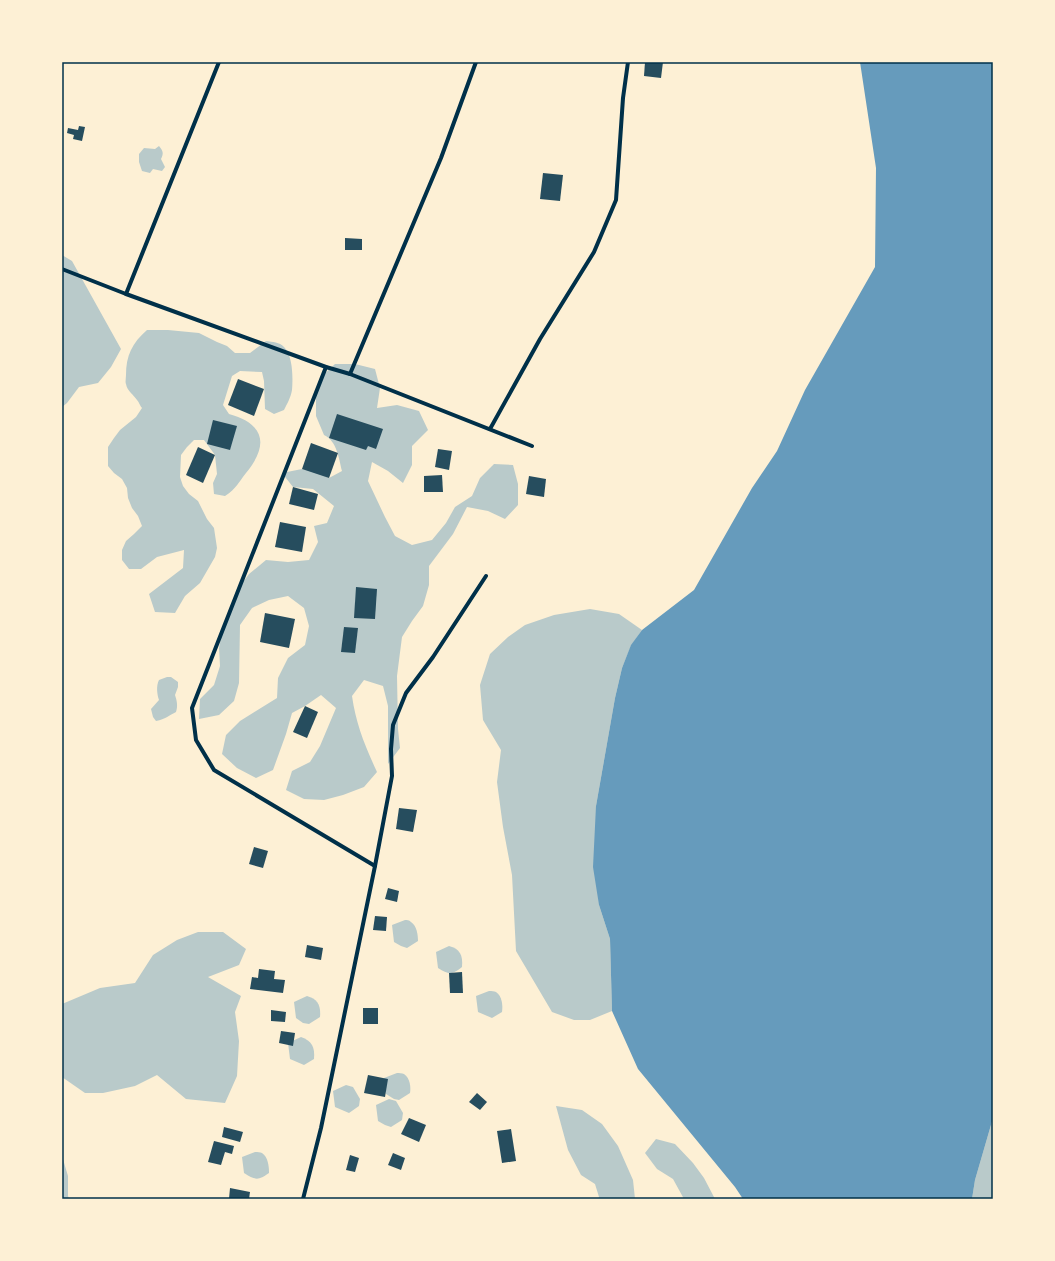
<svg xmlns="http://www.w3.org/2000/svg" width="1055" height="1261" font-family="Barlow,sans-serif">
<style>
.green{fill:#b9caca}
.water{fill:#669bbc}
.building{fill:#264d5e}
.lines{fill:none;stroke-linecap:round;stroke-linejoin:round}
.minor{stroke:#003049;stroke-width:4}
.neatline{fill:none;stroke:#003049;stroke-width:1.5}
</style>
<rect width="100%" height="100%" fill="#fdf0d5"/>
<g class="green">
<path d="M159,146C163,151 164,153 161,159L165,167L162,171L153,169L150,173L142,171L139,162V154L144,148L155,149Z"/>
<path d="M62,255L72,261L121,349L111,367L98,383L79,387L67,403L62,407Z"/>
<path d="M147,330H168L199,333L217,342L227,346L235,353H250L266,341C273,342 279,342 284,347C293,355 293,379 292,390C291,397 287,404 284,410L274,414L265,409L264,381L262,372L240,371L232,376L223,405L229,414C265,424 269,445 246,473C238,483 237,488 225,496L214,494L213,483L217,474L215,455L204,440H194L187,447L181,455L180,477L183,486L189,494L198,501L207,519L214,528L217,548L215,557L200,583L185,596L175,613L155,612L149,594L183,568L184,550L157,557L141,569H129L122,560V550L126,541L134,534L142,526L138,516L132,508L128,498L127,488L122,479L114,473L108,466V447L114,438L120,430L136,417L142,408C140,406 139,402 137,400C134,395 127,391 126,384C125,382 126,378 126,375C126,356 132,343 147,330Z"/>
<path d="M335,364H355L375,369L380,388L377,408L397,405L419,411L428,430L412,446V465L403,483L388,471L372,462L368,481L385,517L395,536L412,545L432,540L446,523L455,507L472,496L480,478L494,464L513,465L518,484V505L505,519L488,511L467,507L453,534L429,566V585L423,606L412,621L402,637L397,676L398,729L400,748L388,764V706L383,686L364,680L352,696C356,724 365,746 377,772L364,787L343,795L324,800L304,799L286,790L292,771L310,762L320,746L336,708L321,695L305,706L292,713L286,734L273,770L256,778L237,768L222,754L226,735L240,721L277,698L278,678L288,658L305,645L309,626L304,608L288,596L269,600L252,608L240,625L239,683L234,701L219,715L199,719L200,699L214,685L220,666L219,648L223,627L237,590L249,574L266,560L288,562L309,560L318,542L314,526L327,523L334,506L313,489L293,487L282,473L302,469L312,470L329,478L342,471C339,459 337,441 324,435L316,416V397L320,378Z"/>
<path d="M590,609L619,614L642,630L631,646L622,668L615,698L596,806L599,905L610,939L612,1011L590,1020H574L552,1012L516,951L512,875L503,827L497,782L501,750L483,720L480,685L490,654L508,637L525,625L554,615Z"/>
<path d="M167,677H171L178,682V687L175,695C177,701 178,706 176,712C168,716 166,719 156,721L153,717L151,709L159,700C157,694 156,686 159,680Z"/>
<path d="M405,920C407,920 409,920 411,922C417,926 418,935 418,941L407,948L401,946L394,942L392,925Z"/>
<path d="M198,932H223L246,949L239,965L208,977L241,996L235,1012L239,1041L237,1076L225,1103L186,1099L157,1075L135,1086L103,1093H85L62,1077V1004L100,988L135,983L153,955L177,940Z"/>
<path d="M449,946C460,949 463,955 462,967C452,975 449,975 438,968L436,952Z"/>
<path d="M489,991C492,991 494,991 496,992C502,996 503,1005 502,1012L492,1018L478,1012L476,996Z"/>
<path d="M307,996C318,999 321,1006 320,1017L309,1024L303,1023L296,1018L294,1002Z"/>
<path d="M301,1037C312,1041 315,1047 314,1059L304,1065L290,1059L288,1043Z"/>
<path d="M397,1073C399,1073 402,1073 404,1074C410,1078 411,1087 410,1093L399,1100L394,1099L386,1094L384,1078Z"/>
<path d="M346,1085L353,1087L360,1099L359,1106L349,1113L335,1107L333,1091Z"/>
<path d="M389,1099L396,1101L403,1113L402,1120L391,1127L385,1125L378,1121L376,1105Z"/>
<path d="M556,1106L582,1110L602,1124L618,1146L633,1180L635,1199H598L599,1197L595,1184L581,1175L568,1150Z"/>
<path d="M993,1118V1199H972L975,1180Z"/>
<path d="M656,1139L675,1144L693,1163L704,1178L715,1199H684L673,1179L657,1169L645,1153Z"/>
<path d="M255,1152C258,1152 260,1152 262,1153C268,1157 269,1166 269,1173C258,1181 255,1180 244,1173L242,1157Z"/>
<path d="M62,1156L68,1176V1196L69,1199H62Z"/>
</g>
<path class="water" d="M860,62H993V1118L975,1180L972,1199H743L735,1187L638,1069L612,1011L610,939L599,905L593,867L596,806L615,698L622,668L631,645L642,630L694,590L752,488L777,451L805,390L875,267L876,168Z"/>
<g class="building">
<path d="M645,62H663L661,78L644,76Z"/>
<path d="M79,126L85,127L82,141L73,139L74,135L67,133L68,128L78,130Z"/>
<path d="M543,173L563,175L560,201L540,199Z"/>
<path d="M345,238L362,239V250H345Z"/>
<path d="M238,379L264,389L254,416L228,405Z"/>
<path d="M337,414L383,429L376,449L368,446L366,450L329,438Z"/>
<path d="M213,420L237,426L230,450L207,444Z"/>
<path d="M311,443L338,453L329,478L302,469Z"/>
<path d="M198,447L215,455L203,483L186,475Z"/>
<path d="M438,449L452,451L449,470L435,467Z"/>
<path d="M442,475L443,492H424V476Z"/>
<path d="M529,476L546,479L544,497L526,494Z"/>
<path d="M293,487L318,494L314,510L289,504Z"/>
<path d="M280,522L306,527L302,552L275,547Z"/>
<path d="M356,587L377,589L375,619L354,618Z"/>
<path d="M265,613L295,619L289,648L260,642Z"/>
<path d="M344,627L358,628L355,653L341,652Z"/>
<path d="M305,706L318,712L307,738L293,732Z"/>
<path d="M399,808L417,810L413,832L396,829Z"/>
<path d="M254,847L268,851L263,868L249,864Z"/>
<path d="M388,888L399,891L397,902L385,899Z"/>
<path d="M375,916L387,917L386,931L373,930Z"/>
<path d="M307,945L323,948L321,960L305,957Z"/>
<path d="M259,969L275,971L274,979L285,980L283,993L250,989L252,977L258,978Z"/>
<path d="M462,972L463,993H450L449,973Z"/>
<rect x="363" y="1008" width="15" height="16"/>
<path d="M271,1010L286,1012L285,1022L271,1021Z"/>
<path d="M281,1031L295,1033L293,1046L279,1043Z"/>
<path d="M368,1075L388,1079L385,1097L364,1093Z"/>
<path d="M477,1093L487,1102L480,1110L469,1102Z"/>
<path d="M409,1118L426,1125L419,1142L401,1134Z"/>
<path d="M224,1127L243,1132L240,1142L222,1137Z"/>
<path d="M511,1129L516,1161L502,1163L497,1131Z"/>
<path d="M214,1141L234,1146L232,1154L225,1152L221,1165L208,1162Z"/>
<path d="M393,1153L405,1158L401,1170L388,1165Z"/>
<path d="M350,1155L359,1158L355,1172L346,1170Z"/>
<path d="M230,1188L250,1192L249,1199H229Z"/>
</g>
<g class="lines">
<g class="minor">
<path d="M62,269L126,294L326,367L350,374L532,446"/>
<path d="M126,294L219,62"/>
<path d="M326,367L192,708L196,740L214,770L375,866"/>
<path d="M350,374L441,158L476,62"/>
<path d="M490,429L540,339L594,252L616,200L623,98L628,62"/>
<path d="M303,1199L321,1128L375,866L392,776L391,749L393,725L406,693L433,657L486,576"/>
</g>
</g>
<rect width="1055" height="1261" fill="none" stroke="#fdf0d5" stroke-width="126"/>
<rect x="63" y="63" width="929" height="1135" class="neatline"/>
</svg>
